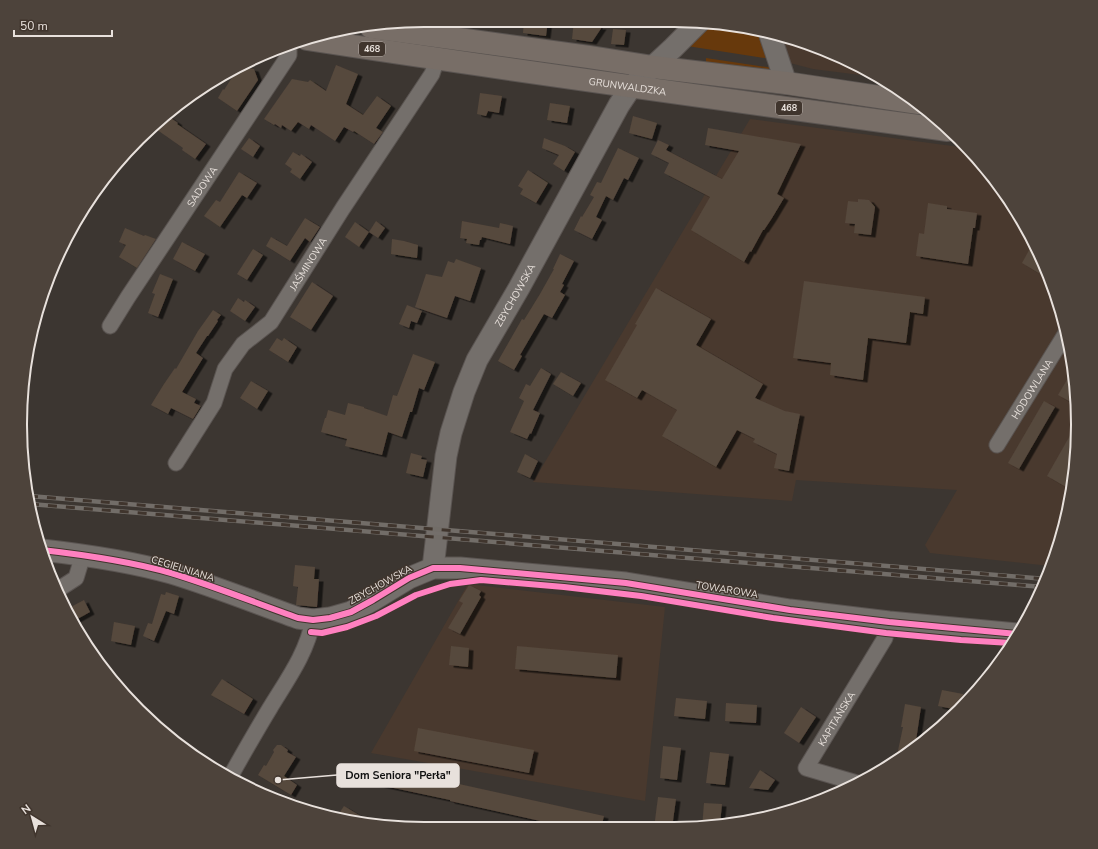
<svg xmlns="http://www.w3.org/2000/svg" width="1098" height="849" font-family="'Nunito Sans',sans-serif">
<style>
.built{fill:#49392e}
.green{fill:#67390c}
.building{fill:#56483c;filter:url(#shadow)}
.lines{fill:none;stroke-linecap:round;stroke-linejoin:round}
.street-casing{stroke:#5a5451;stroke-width:17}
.secondary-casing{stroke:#5a5451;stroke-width:23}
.primary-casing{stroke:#5a5451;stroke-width:24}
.street{stroke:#746f6b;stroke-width:15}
.secondary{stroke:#746f6b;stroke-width:21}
.primary{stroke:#786e67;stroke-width:22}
.rail-casing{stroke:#726d68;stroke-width:4.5}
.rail{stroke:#40352d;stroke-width:3;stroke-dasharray:9;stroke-linecap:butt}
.cycleway-casing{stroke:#40352d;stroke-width:8}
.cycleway{stroke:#ff80c0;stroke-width:6}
.labels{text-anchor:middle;stroke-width:3;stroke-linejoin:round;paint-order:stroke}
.shield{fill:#40352d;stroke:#b6ada8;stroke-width:1}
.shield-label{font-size:9px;font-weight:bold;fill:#e8e1dc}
.street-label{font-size:10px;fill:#e8e1dc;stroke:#40352d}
.rim{fill:none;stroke:#e8e1dc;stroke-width:2}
.leader{fill:none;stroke:#e8e1dc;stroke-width:1.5}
.callout-dot{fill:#e8e1dc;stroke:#40352d;stroke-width:1.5}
.callout{fill:#e8e1dc;stroke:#e8e1dc;stroke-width:1.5}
.callout-label{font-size:11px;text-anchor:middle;font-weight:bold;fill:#111}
</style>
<defs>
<filter id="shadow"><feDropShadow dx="4.5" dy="2.5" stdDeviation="0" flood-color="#0009"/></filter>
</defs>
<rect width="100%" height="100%" fill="#3c3631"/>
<g class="built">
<path d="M783,37L803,41L853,62L876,77L813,69L790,63Z"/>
<path d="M750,119L967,148L978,158L1024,222L1056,294L1075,371L1077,451L1064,529L1050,566L930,553L925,545L957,490L796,480L792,501L533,482Z"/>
<path d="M468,584L665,607L645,801L371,753Z"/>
</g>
<g class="green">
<path d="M711,23L763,33L771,59L687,46Z"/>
<path d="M706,58L773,68L772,72L706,65Z"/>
</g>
<g class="building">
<path d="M524,20H548L546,36L523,33Z"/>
<path d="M574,20L598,21V27H602L592,42L572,39Z"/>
<path d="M613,29L626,30L624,45L611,44Z"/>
<path d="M336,65L358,74L346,104L363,115L377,96L391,106L376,128L383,132L374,144L354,131L353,132L344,127L335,141L311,125L309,129L298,122L291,131L282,125L281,128L275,124L274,125L264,119L292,79L308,82L310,80L326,91Z"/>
<path d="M240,67L254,69L258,80L237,111L218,98L223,89L224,90L238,68Z"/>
<path d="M480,93L502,96L499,113L488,111L486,116L477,114Z"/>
<path d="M550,103L570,106L567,123L547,120Z"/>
<path d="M168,116L178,123L177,124L206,144L195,159L182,150L183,148L153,127Z"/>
<path d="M633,116L657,123L652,139L629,133Z"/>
<path d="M708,128L801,144L777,194L784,198L772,218L764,230H763L751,252L750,251L744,262L691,230L710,197L664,173L669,163L651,154L658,140L669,145L666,150L722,179L739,151L705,145Z"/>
<path d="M249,138L260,146L253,157L241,149Z"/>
<path d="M544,138L565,146L575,152L564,171L553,164L559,155L542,148Z"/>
<path d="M618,148L639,158L628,180L624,178L613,200L606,196L596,217L602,220L592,239L574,230L581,216L582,217L594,197L590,195L597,182L601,183Z"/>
<path d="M293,152L300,156L301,154L312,162L300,179L290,172L292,169L285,164Z"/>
<path d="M528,170L548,183L536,203L520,194L523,189L518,186Z"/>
<path d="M239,172L257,183L247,198L242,195L220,227L204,216L216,200L220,202Z"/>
<path d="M858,199L869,200L875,207L871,235L854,233L855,224L845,223L848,201L858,202Z"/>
<path d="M928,203L947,206V209L977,213L975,228H973L968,264L916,256L919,233L924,234Z"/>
<path d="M305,218L320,227L310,242L305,238L290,261L266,246L271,237L287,246Z"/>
<path d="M376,221L385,228L378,238L369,232Z"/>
<path d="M462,221L499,228L500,223L513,226L510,244L482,237L481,240H480L479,245L466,243L467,239L460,238Z"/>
<path d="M355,222L369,232L359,247L345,237Z"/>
<path d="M125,228L144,236L145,235L156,239L137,268L119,257L126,245L119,242Z"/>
<path d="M392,239L404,241L418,245L417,258L391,254Z"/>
<path d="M182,242L205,254L195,271L173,259Z"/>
<path d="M1033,243L1036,250L1050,280L1022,263Z"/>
<path d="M253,249L263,255L247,280L237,274Z"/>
<path d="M560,254L574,261L562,284L564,285L560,292L565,295L552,318L544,314L520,355L522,356L514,370L498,361L522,319L524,320L540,294L554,269H553Z"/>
<path d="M456,259L481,268L470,301L455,296L447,318L415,307L426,274L442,277L448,261L454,263Z"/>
<path d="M160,274L173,279L158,317L148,313L155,294L152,293Z"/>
<path d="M804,281L925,297L923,314L910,312L906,343L868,338L863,380L830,375L831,363L793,358Z"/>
<path d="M312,282L333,296L311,330L290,317Z"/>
<path d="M656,288L711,319L696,345L763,384L755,398L785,411L800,414L789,471L774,468L777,454L753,442L755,439L737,430L716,467L662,436L677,410L642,390L637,398L605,380L637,325L635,324Z"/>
<path d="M238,298L244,302L245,300L255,307L245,321L230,311Z"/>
<path d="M407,305L422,311L417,323L411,321L409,328L399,324Z"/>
<path d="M213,310L221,315L217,320L218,321L208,336H207L196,353L203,358L182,392L196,399L194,403L201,406L193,419L171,408L168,414L151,405L164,384L175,368L176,369L198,331Z"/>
<path d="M277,338L282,341L284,338L297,347L288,362L269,350Z"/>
<path d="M413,354L435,362L424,390L419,388L412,412H410L402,437L388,432L382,455L345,446L347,439L321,432L325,418H326L328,410L345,415L348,403L364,407V408L387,416L393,395L397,396Z"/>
<path d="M541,368L551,374L533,410L540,413L531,434L530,433L527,439L510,432L524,401L519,398L526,384L530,386Z"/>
<path d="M1074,368L1075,371L1076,405L1058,395Z"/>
<path d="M561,372L581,383L573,396L553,384Z"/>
<path d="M251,381L268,391L257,409L240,398Z"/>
<path d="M1044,401L1055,407L1019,469L1008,463Z"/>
<path d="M1076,425L1077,451L1071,490L1047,476Z"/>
<path d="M411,453L422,456L421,459L427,460L423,477L406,473Z"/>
<path d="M525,454L538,461L530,478L517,472Z"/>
<path d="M295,565L315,567L314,579H319L317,607L296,605L298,587L293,586Z"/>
<path d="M469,585L481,591L479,595L481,597L460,634L448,628L463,603L459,601Z"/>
<path d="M166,592L179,596L174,614L166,611L154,641L143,636L148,623L152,624L161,594L165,595Z"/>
<path d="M84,600L90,612L72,622L67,609Z"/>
<path d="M114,622L135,626L131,645L111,641Z"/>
<path d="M451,646L469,648L468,667L449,665Z"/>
<path d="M517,646L618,655L616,678L515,669Z"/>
<path d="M222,679L253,699L244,714L211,695Z"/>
<path d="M942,690L963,694L967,700L963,703V705L958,710L938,706Z"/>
<path d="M676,698L707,701L705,719L674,716Z"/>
<path d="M726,703L757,705L756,723L725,721Z"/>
<path d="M905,704L921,707L915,747L896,760L903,727H901Z"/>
<path d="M801,707L816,717L799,743L784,733Z"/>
<path d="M418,728L534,750L529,773L414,751Z"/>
<path d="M277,745H281L288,750L287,752L296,757L284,776L297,785L291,795L258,775L264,765L266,766L274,752L273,750Z"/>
<path d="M663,746L681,748L677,780L660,778Z"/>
<path d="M710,752L729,754L725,785L706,783Z"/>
<path d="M373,765L604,816L601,828L576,829L450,801V800L370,783Z"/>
<path d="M760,770L775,780L768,790L749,788Z"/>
<path d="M658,797L676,799L672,828H654Z"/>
<path d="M704,803L722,804L720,824L702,828Z"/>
<path d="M344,806L374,824L346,821L336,818Z"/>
</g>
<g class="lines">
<defs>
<g id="street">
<path d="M433,36L434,20"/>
<path id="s1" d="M110,326L128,297L289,55V47"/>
<path id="s2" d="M997,445L1066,333"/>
<path id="s3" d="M176,463L214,403L225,369L243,344L271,322L343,208L432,74L437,59"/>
<path d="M59,589L76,578L83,555"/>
<path d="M230,777C243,754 256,731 270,708C287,680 307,653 313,620"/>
<path id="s4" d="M857,783L806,768L885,638L889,622"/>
</g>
<g id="secondary">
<path d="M770,35L786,83"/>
<path d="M42,550C86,555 129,561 171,573C214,586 256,603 298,618L313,620L330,618L351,612L373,600L409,578L433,568H460L626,583L790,610L889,622L1017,634"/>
<path id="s5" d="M433,568L446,456L451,433L464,392L477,360L519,288L619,105L631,87L673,48L700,21"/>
</g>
<g id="primary">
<path d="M371,27L589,57L653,67L786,83L919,103"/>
<path id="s6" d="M307,39C520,72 734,101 948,130"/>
</g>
</defs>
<use href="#street" class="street-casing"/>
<use href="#secondary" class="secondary-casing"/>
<use href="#primary" class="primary-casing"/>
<use href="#street" class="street"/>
<use href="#secondary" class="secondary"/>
<use href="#primary" class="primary"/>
<defs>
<g id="rail">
<path d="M29,496L1046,579"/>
<path d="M30,504L1043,587"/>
</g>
</defs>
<use href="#rail" class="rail-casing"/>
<use href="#rail" class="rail"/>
<defs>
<g id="cycleway">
<path d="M42,550C86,555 129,561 171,573C214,586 256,603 298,618L313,620L330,618L351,612L373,600L409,578L433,568H460L626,583L790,610L889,622L1017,634"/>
<path d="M311,632L322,633L347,627L376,616L416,595L450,584L481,580L564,587L641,596L773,618L886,633L961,640L1011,643"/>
</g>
</defs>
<use href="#cycleway" class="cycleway-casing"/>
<use href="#cycleway" class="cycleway"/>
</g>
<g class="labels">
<g class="shield">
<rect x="359" y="42" width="26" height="14" rx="3"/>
<rect x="776" y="101" width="26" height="14" rx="3"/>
</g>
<g class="shield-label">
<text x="372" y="52">468</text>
<text x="789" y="111">468</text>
</g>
<g class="street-label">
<text dy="4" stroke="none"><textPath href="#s6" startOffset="324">GRUNWALDZKA</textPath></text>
<text dy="4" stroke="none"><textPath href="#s1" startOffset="167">SADOWA</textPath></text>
<text dy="4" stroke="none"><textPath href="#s3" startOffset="242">JAŚMINOWA</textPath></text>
<text dy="4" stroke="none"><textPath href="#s5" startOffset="289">ZBYCHOWSKA</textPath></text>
<text dy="4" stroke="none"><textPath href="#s2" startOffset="66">HODOWLANA</textPath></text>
<text transform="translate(183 568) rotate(17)" y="4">CEGIELNIANA</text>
<text transform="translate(380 584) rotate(-29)" y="4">ZBYCHOWSKA</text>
<text transform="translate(727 589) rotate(9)" y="4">TOWAROWA</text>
<text dy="4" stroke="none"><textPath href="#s4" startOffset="111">KAPITAŃSKA</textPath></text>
</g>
</g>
<path d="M0 0H1098V849H0ZM424 27H674A397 397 0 0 1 1071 424V425A397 397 0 0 1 674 822H424A397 397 0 0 1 27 425V424A397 397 0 0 1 424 27Z" fill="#4d433b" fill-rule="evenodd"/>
<path class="rim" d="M424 27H674A397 397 0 0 1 1071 424V425A397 397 0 0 1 674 822H424A397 397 0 0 1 27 425V424A397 397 0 0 1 424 27Z"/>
<path class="leader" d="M278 780L337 775"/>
<circle class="callout-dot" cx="278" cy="780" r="4"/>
<rect class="callout" x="337" y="764" width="122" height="23" rx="4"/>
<g class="callout-label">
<text x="398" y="779">Dom Seniora "Perła"</text>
</g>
<g transform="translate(32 817) rotate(323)" stroke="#40352d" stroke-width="3" paint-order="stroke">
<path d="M0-3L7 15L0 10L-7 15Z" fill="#e8e1dc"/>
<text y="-6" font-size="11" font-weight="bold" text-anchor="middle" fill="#e8e1dc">N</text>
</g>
<path d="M14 30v6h98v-6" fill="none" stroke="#e8e1dc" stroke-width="2"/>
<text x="20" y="30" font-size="12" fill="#e8e1dc" stroke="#40352d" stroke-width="3" paint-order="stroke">50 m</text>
</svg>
